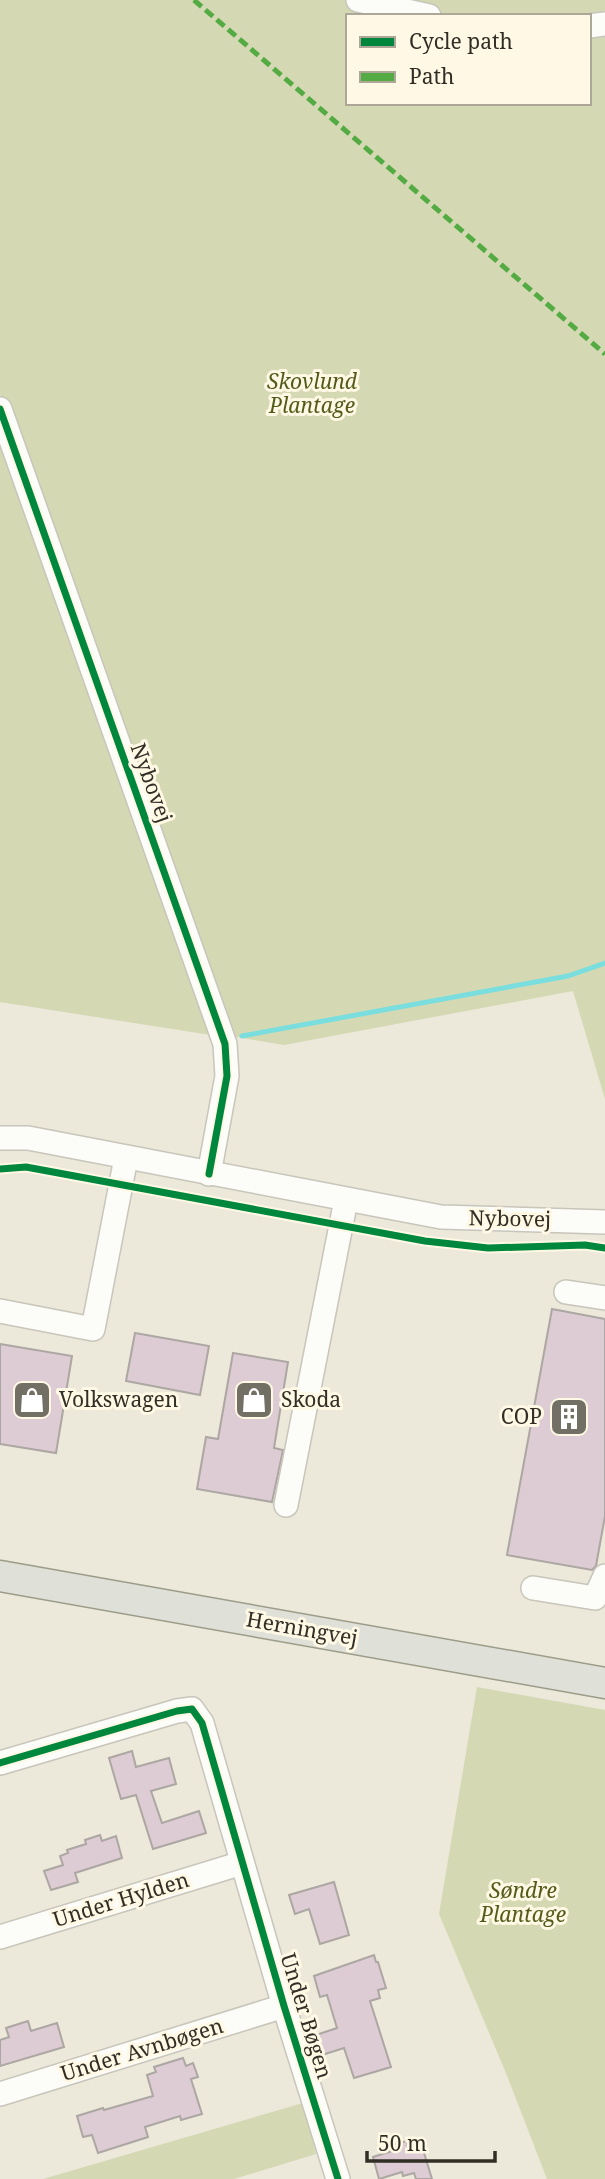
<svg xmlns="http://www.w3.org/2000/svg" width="605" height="2179" font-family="'Noto Serif',serif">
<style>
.green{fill:#d4d9b3;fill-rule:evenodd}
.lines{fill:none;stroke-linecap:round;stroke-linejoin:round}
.stream{stroke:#7bdede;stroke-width:5}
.building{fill:#ddccd3;stroke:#aca7a3;stroke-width:2}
.minor-casing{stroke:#c8c5ba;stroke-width:26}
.major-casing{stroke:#9c9c89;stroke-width:33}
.minor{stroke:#fcfcf9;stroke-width:23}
.major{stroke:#dfe0d7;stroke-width:30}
.quiet{stroke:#54ab44;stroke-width:5;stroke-dasharray:10 5;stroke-linecap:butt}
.cycleway-casing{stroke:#fff8e5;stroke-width:11}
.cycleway{stroke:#00873e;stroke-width:7}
.labels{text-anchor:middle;stroke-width:6;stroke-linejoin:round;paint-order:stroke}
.park-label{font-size:21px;font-style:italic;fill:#525c1a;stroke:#fff8e5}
.street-label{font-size:21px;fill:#312e25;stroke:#fff8e5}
.poi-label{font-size:21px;fill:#312e25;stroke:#fff8e5;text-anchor:start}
</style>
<rect width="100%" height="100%" fill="#ece8da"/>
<g class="green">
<path d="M0,0H605V1099L573,991L284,1045L230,1036L58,549L0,394ZM348,16H589V103H348Z"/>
<path d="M0,429L217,1036L0,1002Z"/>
<path d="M477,1687L605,1710V2179H547L506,2073L439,1914Z"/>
<path d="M303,2103L316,2154L234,2179H43Z"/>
</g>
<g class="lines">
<path class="stream" d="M242,1036L568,976L605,963"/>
</g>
<g class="building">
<path d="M552,1309L605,1319V1516L596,1566L592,1570L507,1555Z"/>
<path d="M135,1333L209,1346L200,1395L126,1381Z"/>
<path d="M0,1344L72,1356L56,1453L0,1444Z"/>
<path d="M233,1353L288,1362L274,1448L283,1450L272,1502L197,1489L206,1437L218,1439Z"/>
<path d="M132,1751L136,1767L169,1758L176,1784L151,1791L162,1823L199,1811L206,1833L153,1849L136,1795L121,1799L109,1758Z"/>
<path d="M100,1835L102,1841L116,1836L122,1858L75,1873L78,1882L51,1890L44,1871L63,1865L60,1856L68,1853L67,1850L86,1844L85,1840Z"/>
<path d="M334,1882L349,1935L320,1944L309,1909L295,1914L289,1895Z"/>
<path d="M374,1955L376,1962H378L386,1988L378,1990L380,1998L370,2001L391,2067L354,2078L344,2048L322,2055L316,2035L337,2028L327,1995L320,1997L314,1976Z"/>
<path d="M28,2021L31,2031L57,2023L64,2047L0,2066V2040L9,2037L6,2028Z"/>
<path d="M183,2058L186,2066L193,2063L198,2077L191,2079L202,2114L181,2120L180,2116L145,2127L148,2137L98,2153L92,2135L83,2137L77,2116L103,2108L104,2110L153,2096L147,2075L156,2072L154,2067Z"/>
<path d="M407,2141L408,2147L421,2143L432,2179H416L414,2173L403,2176L402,2172L379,2179L373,2157L395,2150L393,2145Z"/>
</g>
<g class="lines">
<defs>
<g id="minor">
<path d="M358,0L429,16"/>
<path d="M589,26L605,24"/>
<path d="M0,409L225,1044L227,1076L209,1174"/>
<path d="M0,1138H28L441,1217L605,1222"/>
<path d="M566,1292L605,1298"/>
<path d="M0,1311L93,1329L126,1158"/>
<path d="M286,1505L346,1200"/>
<path d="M533,1588L595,1598L605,1576"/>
<path d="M0,1763L177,1711L192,1709L202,1723L284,2006L338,2179"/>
<path d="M0,1937L242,1863"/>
<path d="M0,2094L284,2006"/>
</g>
<path id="major" d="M0,1576L605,1683"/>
</defs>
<use href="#minor" class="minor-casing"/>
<use href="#major" class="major-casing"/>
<use href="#minor" class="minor"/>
<use href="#major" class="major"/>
<path class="quiet" d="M194,0L605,354"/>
<defs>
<g id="cycleway">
<path d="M0,409L225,1044L227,1076L209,1174"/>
<path d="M0,1169L26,1167L425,1241L488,1248L585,1245L605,1248"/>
<path d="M0,1763L177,1711L192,1709L202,1723L284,2006L338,2179"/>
</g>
</defs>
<use href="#cycleway" class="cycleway-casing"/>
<use href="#cycleway" class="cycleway"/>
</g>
<defs>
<symbol id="shop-square" viewBox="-11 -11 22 22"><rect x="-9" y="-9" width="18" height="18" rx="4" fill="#726f64" stroke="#fff8e5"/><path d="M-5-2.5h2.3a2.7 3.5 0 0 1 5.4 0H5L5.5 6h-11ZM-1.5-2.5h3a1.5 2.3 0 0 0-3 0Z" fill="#fff"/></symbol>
<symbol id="building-square" viewBox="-11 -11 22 22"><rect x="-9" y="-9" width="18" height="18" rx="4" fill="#726f64" stroke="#fff8e5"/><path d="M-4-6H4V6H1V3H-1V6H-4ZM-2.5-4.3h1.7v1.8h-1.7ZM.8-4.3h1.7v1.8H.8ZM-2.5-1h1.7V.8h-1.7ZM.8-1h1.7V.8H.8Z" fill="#fff"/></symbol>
</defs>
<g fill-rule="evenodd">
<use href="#shop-square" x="10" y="1378" width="44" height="44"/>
<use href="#shop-square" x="232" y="1378" width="44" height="44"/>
<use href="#building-square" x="547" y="1395" width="44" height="44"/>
</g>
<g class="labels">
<g class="park-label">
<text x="312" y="389">Skovlund<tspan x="312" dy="24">Plantage</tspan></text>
<text x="523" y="1898">Søndre<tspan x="523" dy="24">Plantage</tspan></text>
</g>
<g class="street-label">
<text transform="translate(151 783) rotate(70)" y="7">Nybovej</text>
<text transform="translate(510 1219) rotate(1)" y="7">Nybovej</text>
<text transform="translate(302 1629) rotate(10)" y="7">Herningvej</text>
<text transform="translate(121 1900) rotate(-17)" y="7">Under Hylden</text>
<text transform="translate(306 2016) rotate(73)" y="7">Under Bøgen</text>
<text transform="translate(142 2050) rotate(-17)" y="7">Under Avnbøgen</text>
</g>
<g class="poi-label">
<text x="59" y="1407">Volkswagen</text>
<text x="281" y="1407">Skoda</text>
<text x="542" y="1424" text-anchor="end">COP</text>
</g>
</g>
<rect x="346" y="14" width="245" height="91" fill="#fff8e5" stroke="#ada798" stroke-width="2"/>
<rect x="360" y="37" width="35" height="10" fill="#00873e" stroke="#ada798" stroke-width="2"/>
<text x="409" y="49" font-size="21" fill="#312e25">Cycle path</text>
<rect x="360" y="72" width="35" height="10" fill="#54ab44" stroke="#ada798" stroke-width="2"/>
<text x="409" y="84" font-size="21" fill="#312e25">Path</text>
<path d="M367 2151v10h128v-10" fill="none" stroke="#312e25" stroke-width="3.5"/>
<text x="378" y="2151" font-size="21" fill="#312e25" stroke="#fff8e5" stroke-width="5" paint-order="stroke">50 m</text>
</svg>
